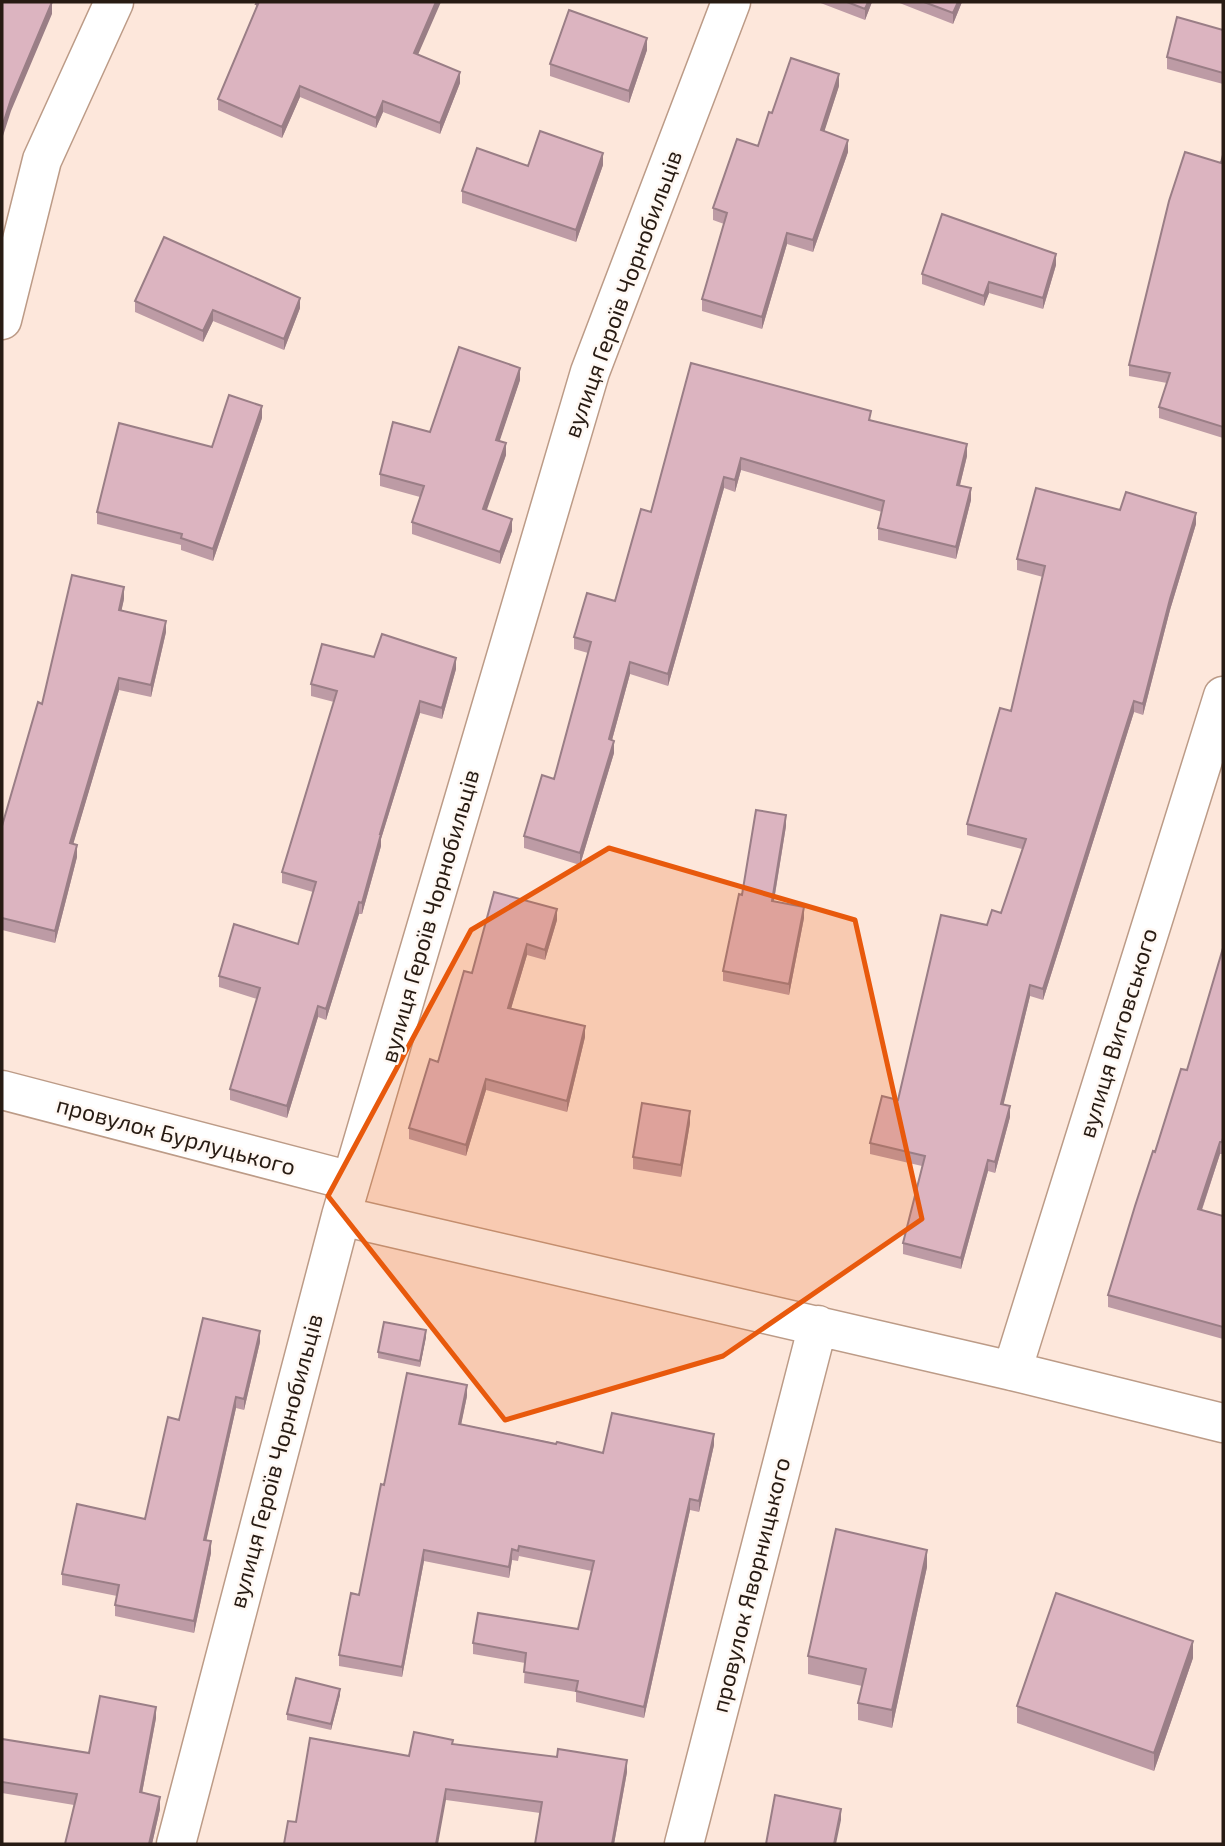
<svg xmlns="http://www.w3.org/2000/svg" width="1225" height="1846" font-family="'Exo 2',sans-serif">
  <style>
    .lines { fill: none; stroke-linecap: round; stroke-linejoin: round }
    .minor-casing { stroke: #bc9b87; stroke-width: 41 }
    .minor { stroke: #fff; stroke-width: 38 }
    .wall { fill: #bd9ba5 }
    .shaded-wall { fill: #9a7e86 }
    .building { fill: #dcb4c0; stroke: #9a7e86; stroke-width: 2 }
    .marked { fill: #e8590c; fill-opacity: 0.2; stroke: #e8590c; stroke-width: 5; stroke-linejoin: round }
    .labels { text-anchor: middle; stroke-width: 5; stroke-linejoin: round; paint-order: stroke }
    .street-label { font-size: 23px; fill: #271b13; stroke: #fff8f3 }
  </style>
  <rect width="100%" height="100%" fill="#fde7db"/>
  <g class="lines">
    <defs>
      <path id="minor" d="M 2,320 L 42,160 L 114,2
        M 2,1090 L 351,1181
        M 341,1216 L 1012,1371 L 1223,1423
        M 1012,1371 L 1223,696
        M 176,1844 L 341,1216 L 590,372 L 731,2
        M 684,1844 L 818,1325"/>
    </defs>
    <!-- minor casing -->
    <use href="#minor" class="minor-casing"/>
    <!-- minor -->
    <use href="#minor" class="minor"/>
  </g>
  <!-- wall -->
  <path class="wall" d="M 818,2 L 872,2 L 865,20 Z
    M 897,2 L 962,2 L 953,24 Z
    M 256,4 L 418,55 L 460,83 L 440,134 L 383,112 L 376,128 L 300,97 L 282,138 L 218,110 L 218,99 L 256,9 Z
    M 1223,30 L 1223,84 L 1167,69 L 1167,57 Z
    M 647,50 L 629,103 L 550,76 L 550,64 Z
    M 839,86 L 824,131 L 848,152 L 813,252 L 787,244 L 762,329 L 702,311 L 702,299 L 724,224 L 713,220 L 713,208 L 758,146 L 772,113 Z
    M 1223,155 L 1223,438 L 1159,418 L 1159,407 L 1167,383 L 1129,376 L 1129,365 L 1221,163 Z
    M 603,165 L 576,242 L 462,203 L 462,191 L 528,166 Z
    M 1056,265 L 1043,309 L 989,293 L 984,306 L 922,284 L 922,274 Z
    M 135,301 L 300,308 L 284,350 L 213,321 L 203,342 L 135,312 Z
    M 691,363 L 871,420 L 967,456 L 960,485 L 971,500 L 956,559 L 878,540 L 878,528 L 882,512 L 741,470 L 735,492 L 724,488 L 668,686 L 630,674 L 612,740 L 614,753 L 580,865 L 524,848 L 524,836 L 554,779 L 588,653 L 574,649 L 574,637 L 615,601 L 651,512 Z
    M 520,380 L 499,441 L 506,455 L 486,510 L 512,531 L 500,564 L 412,534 L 412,522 L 420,497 L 380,486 L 380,474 L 430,432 Z
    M 262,418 L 213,561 L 181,550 L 181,545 L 97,524 L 97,512 Z
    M 1120,510 L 1196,524 L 1170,610 L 1143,715 L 1134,712 L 1043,1000 L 1030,996 L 1003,1105 L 1010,1117 L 995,1173 L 988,1171 L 961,1269 L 903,1254 L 903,1243 L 922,1166 L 870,1154 L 870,1143 L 898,1100 L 987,925 L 1001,913 L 1022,849 L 967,835 L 967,824 L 1011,711 L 1043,577 L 1017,570 L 1017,559 Z
    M 124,599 L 121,611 L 166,632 L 151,697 L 119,690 L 73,844 L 77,857 L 55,943 L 2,930 L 2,826 L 42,704 Z
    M 374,657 L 456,669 L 442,719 L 420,713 L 381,839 L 381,846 L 362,914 L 359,914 L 326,1020 L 318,1017 L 287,1118 L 230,1100 L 230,1089 L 257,999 L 219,987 L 219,976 L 298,944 L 313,892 L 282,883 L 282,872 L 334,702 L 311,696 L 311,684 Z
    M 786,826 L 774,901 L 804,918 L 789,995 L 723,981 L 723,971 L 742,895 Z
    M 557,920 L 545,960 L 527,955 L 511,1008 L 585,1037 L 567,1112 L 486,1090 L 466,1156 L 409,1139 L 409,1128 L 438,1062 L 472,973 Z
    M 1223,948 L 1222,1154 L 1220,1154 L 1202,1210 L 1223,1216 L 1223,1339 L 1108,1307 L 1108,1295 L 1155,1152 L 1187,1070 Z
    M 690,1123 L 681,1177 L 633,1169 L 633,1157 Z
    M 426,1337 L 420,1367 L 378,1358 L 378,1352 Z
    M 260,1342 L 244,1410 L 236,1408 L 206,1540 L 211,1553 L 194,1633 L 115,1616 L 115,1605 L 117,1596 L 62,1585 L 62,1574 L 145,1519 L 179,1420 Z
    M 467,1396 L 461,1424 L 603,1453 L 714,1445 L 699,1512 L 690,1510 L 644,1718 L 576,1702 L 576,1692 L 524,1683 L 525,1663 L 473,1654 L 473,1643 L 578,1629 L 592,1571 L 519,1556 L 518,1561 L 512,1560 L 509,1578 L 424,1561 L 402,1677 L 339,1666 L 339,1655 L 359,1595 L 384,1485 Z
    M 927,1567 L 892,1728 L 858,1720 L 858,1703 L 862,1686 L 808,1674 L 808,1656 Z
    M 1193,1658 L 1154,1771 L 1017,1723 L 1017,1706 Z
    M 340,1695 L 331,1730 L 287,1720 L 287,1714 Z
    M 156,1718 L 142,1793 L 160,1809 L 152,1844 L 65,1844 L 74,1805 L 2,1793 L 2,1739 L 89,1753 Z
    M 453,1744 L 627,1772 L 614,1844 L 535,1844 L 540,1813 L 446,1800 L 296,1822 L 409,1756 Z"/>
  <!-- shaded-wall -->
  <path class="shaded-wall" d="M 52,2 L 52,14 L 11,111 L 2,139 L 2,127 L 11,99 Z
    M 436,2 L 441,2 L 414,64 L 414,53 Z
    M 868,2 L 872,2 L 865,20 L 865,9 Z
    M 958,2 L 962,2 L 953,24 L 953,13 Z
    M 647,38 L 647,50 L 629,103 L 629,91 Z
    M 460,72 L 460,83 L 440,134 L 440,123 Z
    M 839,74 L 839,86 L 821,142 L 821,130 Z
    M 300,86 L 300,97 L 282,138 L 282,127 Z
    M 383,101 L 383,112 L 376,128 L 376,118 Z
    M 848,140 L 848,152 L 813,252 L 813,240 Z
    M 603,153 L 603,165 L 576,242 L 576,230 Z
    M 787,233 L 787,244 L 762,329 L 762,317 Z
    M 1056,254 L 1056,265 L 1043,309 L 1043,298 Z
    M 989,282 L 989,293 L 984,306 L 984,296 Z
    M 300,298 L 300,308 L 284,350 L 284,339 Z
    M 213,310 L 213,321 L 203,342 L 203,331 Z
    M 520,368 L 520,380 L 496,452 L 496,440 Z
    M 262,406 L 262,418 L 213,561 L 213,549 Z
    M 506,443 L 506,455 L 483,521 L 483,509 Z
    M 967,444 L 967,456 L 957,497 L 957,485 Z
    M 741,458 L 741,470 L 735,492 L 735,480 Z
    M 724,477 L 724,488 L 668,686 L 668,674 Z
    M 971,488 L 971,500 L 956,559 L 956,547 Z
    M 1196,513 L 1196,524 L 1170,610 L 1143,715 L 1143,704 L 1170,599 Z
    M 512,519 L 512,531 L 500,564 L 500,552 Z
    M 124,587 L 124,599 L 119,622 L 119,610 Z
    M 166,621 L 166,632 L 151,697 L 151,685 Z
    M 456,658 L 456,669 L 442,719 L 442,708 Z
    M 630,662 L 630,674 L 609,751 L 609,739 Z
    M 119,678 L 119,690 L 70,855 L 70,843 Z
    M 420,701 L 420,713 L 381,839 L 381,846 L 362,914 L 362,903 L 380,834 Z
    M 1134,701 L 1134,712 L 1043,1000 L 1043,989 Z
    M 614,741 L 614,753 L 580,865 L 580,853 Z
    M 786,815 L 786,826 L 772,912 L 772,901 Z
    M 77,845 L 77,857 L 55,943 L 55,931 Z
    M 359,902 L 359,914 L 326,1020 L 326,1009 Z
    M 804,907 L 804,918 L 789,995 L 789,984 Z
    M 557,909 L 557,920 L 545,960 L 545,950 Z
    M 527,944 L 527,955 L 508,1019 L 508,1008 Z
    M 1030,985 L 1030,996 L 1001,1115 L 1001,1104 Z
    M 318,1006 L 318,1017 L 287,1118 L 287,1106 Z
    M 585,1026 L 585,1037 L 567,1112 L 567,1101 Z
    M 486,1079 L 486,1090 L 466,1156 L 466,1145 Z
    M 1010,1106 L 1010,1117 L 995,1173 L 995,1162 Z
    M 690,1111 L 690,1123 L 681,1177 L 681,1165 Z
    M 1223,1138 L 1223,1149 L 1222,1154 L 1222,1142 Z
    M 1220,1142 L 1220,1154 L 1198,1221 L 1198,1209 Z
    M 988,1160 L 988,1171 L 961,1269 L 961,1258 Z
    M 426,1330 L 426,1337 L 420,1367 L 420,1361 Z
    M 260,1331 L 260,1342 L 244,1410 L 244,1399 Z
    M 467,1385 L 467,1396 L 459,1435 L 459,1424 Z
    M 236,1397 L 236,1408 L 204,1551 L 204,1540 Z
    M 714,1434 L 714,1445 L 699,1512 L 699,1501 Z
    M 690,1499 L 690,1510 L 644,1718 L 644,1707 Z
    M 211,1541 L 211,1553 L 194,1633 L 194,1621 Z
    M 512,1549 L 512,1560 L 509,1578 L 509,1567 Z
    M 424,1550 L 424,1561 L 402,1677 L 402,1667 Z
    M 927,1550 L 927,1567 L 892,1728 L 892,1710 Z
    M 1193,1641 L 1193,1658 L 1154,1771 L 1154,1753 Z
    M 340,1689 L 340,1695 L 331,1730 L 331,1724 Z
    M 156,1707 L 156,1718 L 140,1804 L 140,1792 Z
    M 627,1760 L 627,1772 L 614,1844 L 612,1844 Z
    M 446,1789 L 446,1800 L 438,1844 L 436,1844 Z
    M 160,1797 L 160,1809 L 152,1844 L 149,1844 Z
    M 841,1809 L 841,1820 L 836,1844 L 834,1844 Z"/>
  <!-- building -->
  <path class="building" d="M 2,2 L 52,2 L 11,99 L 2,127 Z
    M 257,2 L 436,2 L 414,53 L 460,72 L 440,123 L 383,101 L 376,118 L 300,86 L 282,127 L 218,99 L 258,4 L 256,4 Z
    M 847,2 L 868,2 L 865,9 Z
    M 924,2 L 958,2 L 953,13 Z
    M 569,10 L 647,38 L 629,91 L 550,64 Z
    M 1177,17 L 1223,30 L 1223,73 L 1167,57 Z
    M 791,58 L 839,74 L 821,130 L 848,140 L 813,240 L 787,233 L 762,317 L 702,299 L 727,213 L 713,208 L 737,139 L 758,146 L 769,112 L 772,113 Z
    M 540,131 L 603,153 L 576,230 L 462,191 L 477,148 L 528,166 Z
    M 1185,152 L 1221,163 L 1223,155 L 1223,427 L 1159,407 L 1170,373 L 1129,365 L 1169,201 Z
    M 942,214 L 1056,254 L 1043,298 L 989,282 L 984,296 L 922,274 Z
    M 164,237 L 300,298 L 284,339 L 213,310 L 203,331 L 135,301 Z
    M 459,347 L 520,368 L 496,440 L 506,443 L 483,509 L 512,519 L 500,552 L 412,522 L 424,486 L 380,474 L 393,422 L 430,432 Z
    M 691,363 L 871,411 L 869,420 L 967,444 L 957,485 L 971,488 L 956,547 L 878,528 L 884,501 L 741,458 L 735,480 L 724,477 L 668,674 L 630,662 L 609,739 L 614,741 L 580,853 L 524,836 L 542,775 L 554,779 L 591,642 L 574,637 L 587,593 L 615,601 L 641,509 L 651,512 Z
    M 229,395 L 262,406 L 213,549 L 181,538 L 182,534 L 97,512 L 119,423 L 212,447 Z
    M 1036,488 L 1120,510 L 1126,492 L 1196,513 L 1170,599 L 1143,704 L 1134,701 L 1043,989 L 1030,985 L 1001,1104 L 1010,1106 L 995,1162 L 988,1160 L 961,1258 L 903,1243 L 925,1156 L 870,1143 L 882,1096 L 898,1100 L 941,915 L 987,925 L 992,910 L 1001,913 L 1026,839 L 967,824 L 1000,708 L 1011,711 L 1045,566 L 1017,559 Z
    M 72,575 L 124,587 L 119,610 L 166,621 L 151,685 L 119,678 L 70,843 L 77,845 L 55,931 L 2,918 L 2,826 L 38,702 L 42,704 Z
    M 382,634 L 456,658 L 442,708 L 420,701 L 380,834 L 381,834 L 362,903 L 359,902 L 326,1009 L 318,1006 L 287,1106 L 230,1089 L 260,988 L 219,976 L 234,924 L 298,944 L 316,882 L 282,872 L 337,691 L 311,684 L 322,644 L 374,657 Z
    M 756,810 L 786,815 L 772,901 L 804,907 L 789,984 L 723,971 L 739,894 L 742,895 Z
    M 494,892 L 557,909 L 545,950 L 527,944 L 508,1008 L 585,1026 L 567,1101 L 486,1079 L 466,1145 L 409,1128 L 430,1059 L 438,1062 L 464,971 L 472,973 Z
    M 1223,948 L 1223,1138 L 1222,1142 L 1220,1142 L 1198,1209 L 1223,1216 L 1223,1327 L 1108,1295 L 1135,1206 L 1153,1151 L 1155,1152 L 1181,1069 L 1187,1070 Z
    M 642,1103 L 690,1111 L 681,1165 L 633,1157 Z
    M 203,1318 L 260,1331 L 244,1399 L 236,1397 L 204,1540 L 211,1541 L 194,1621 L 115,1605 L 119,1585 L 62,1574 L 77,1504 L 145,1519 L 168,1417 L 179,1420 Z
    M 384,1322 L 426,1330 L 420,1361 L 378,1352 Z
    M 407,1373 L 467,1385 L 459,1424 L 556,1444 L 557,1442 L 603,1453 L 612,1413 L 714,1434 L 699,1501 L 690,1499 L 644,1707 L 576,1691 L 578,1681 L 524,1672 L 526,1653 L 473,1643 L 478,1613 L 578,1629 L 594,1561 L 519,1546 L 518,1551 L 512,1549 L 509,1567 L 424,1550 L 402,1667 L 339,1655 L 351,1593 L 359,1595 L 381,1484 L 384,1485 Z
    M 836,1529 L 927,1550 L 892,1710 L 858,1703 L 866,1669 L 808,1656 Z
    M 1056,1593 L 1193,1641 L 1154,1753 L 1017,1706 Z
    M 296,1678 L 340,1689 L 331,1724 L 287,1714 Z
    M 100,1696 L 156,1707 L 140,1792 L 160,1797 L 149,1844 L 65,1844 L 77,1794 L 2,1782 L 2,1739 L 89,1753 Z
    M 414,1732 L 453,1740 L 452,1744 L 557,1757 L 558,1749 L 627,1760 L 612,1844 L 535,1844 L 542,1802 L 446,1789 L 436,1844 L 284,1844 L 288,1821 L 296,1822 L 310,1738 L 409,1756 Z
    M 775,1795 L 841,1809 L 834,1844 L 766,1844 Z"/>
  <!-- marked area -->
  <path class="marked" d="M 609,848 L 855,920 L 922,1219 L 723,1356 L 505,1420 L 328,1196 L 471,930 Z"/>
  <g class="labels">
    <!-- street labels -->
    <g class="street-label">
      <text transform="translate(623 294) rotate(-70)" y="8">вулиця Героїв Чорнобильців</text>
      <text transform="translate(430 916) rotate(-74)" y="8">вулиця Героїв Чорнобильців</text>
      <text transform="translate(1118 1033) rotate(-73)" y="8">вулиця Виговського</text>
      <text transform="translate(176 1136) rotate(15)" y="8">провулок Бурлуцького</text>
      <text transform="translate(276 1461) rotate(-75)" y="8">вулиця Героїв Чорнобильців</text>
      <text transform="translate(751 1585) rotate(-76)" y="8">провулок Яворницького</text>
    </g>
  </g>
  <!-- border -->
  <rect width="1225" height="1846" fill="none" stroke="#271b13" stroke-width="7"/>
</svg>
